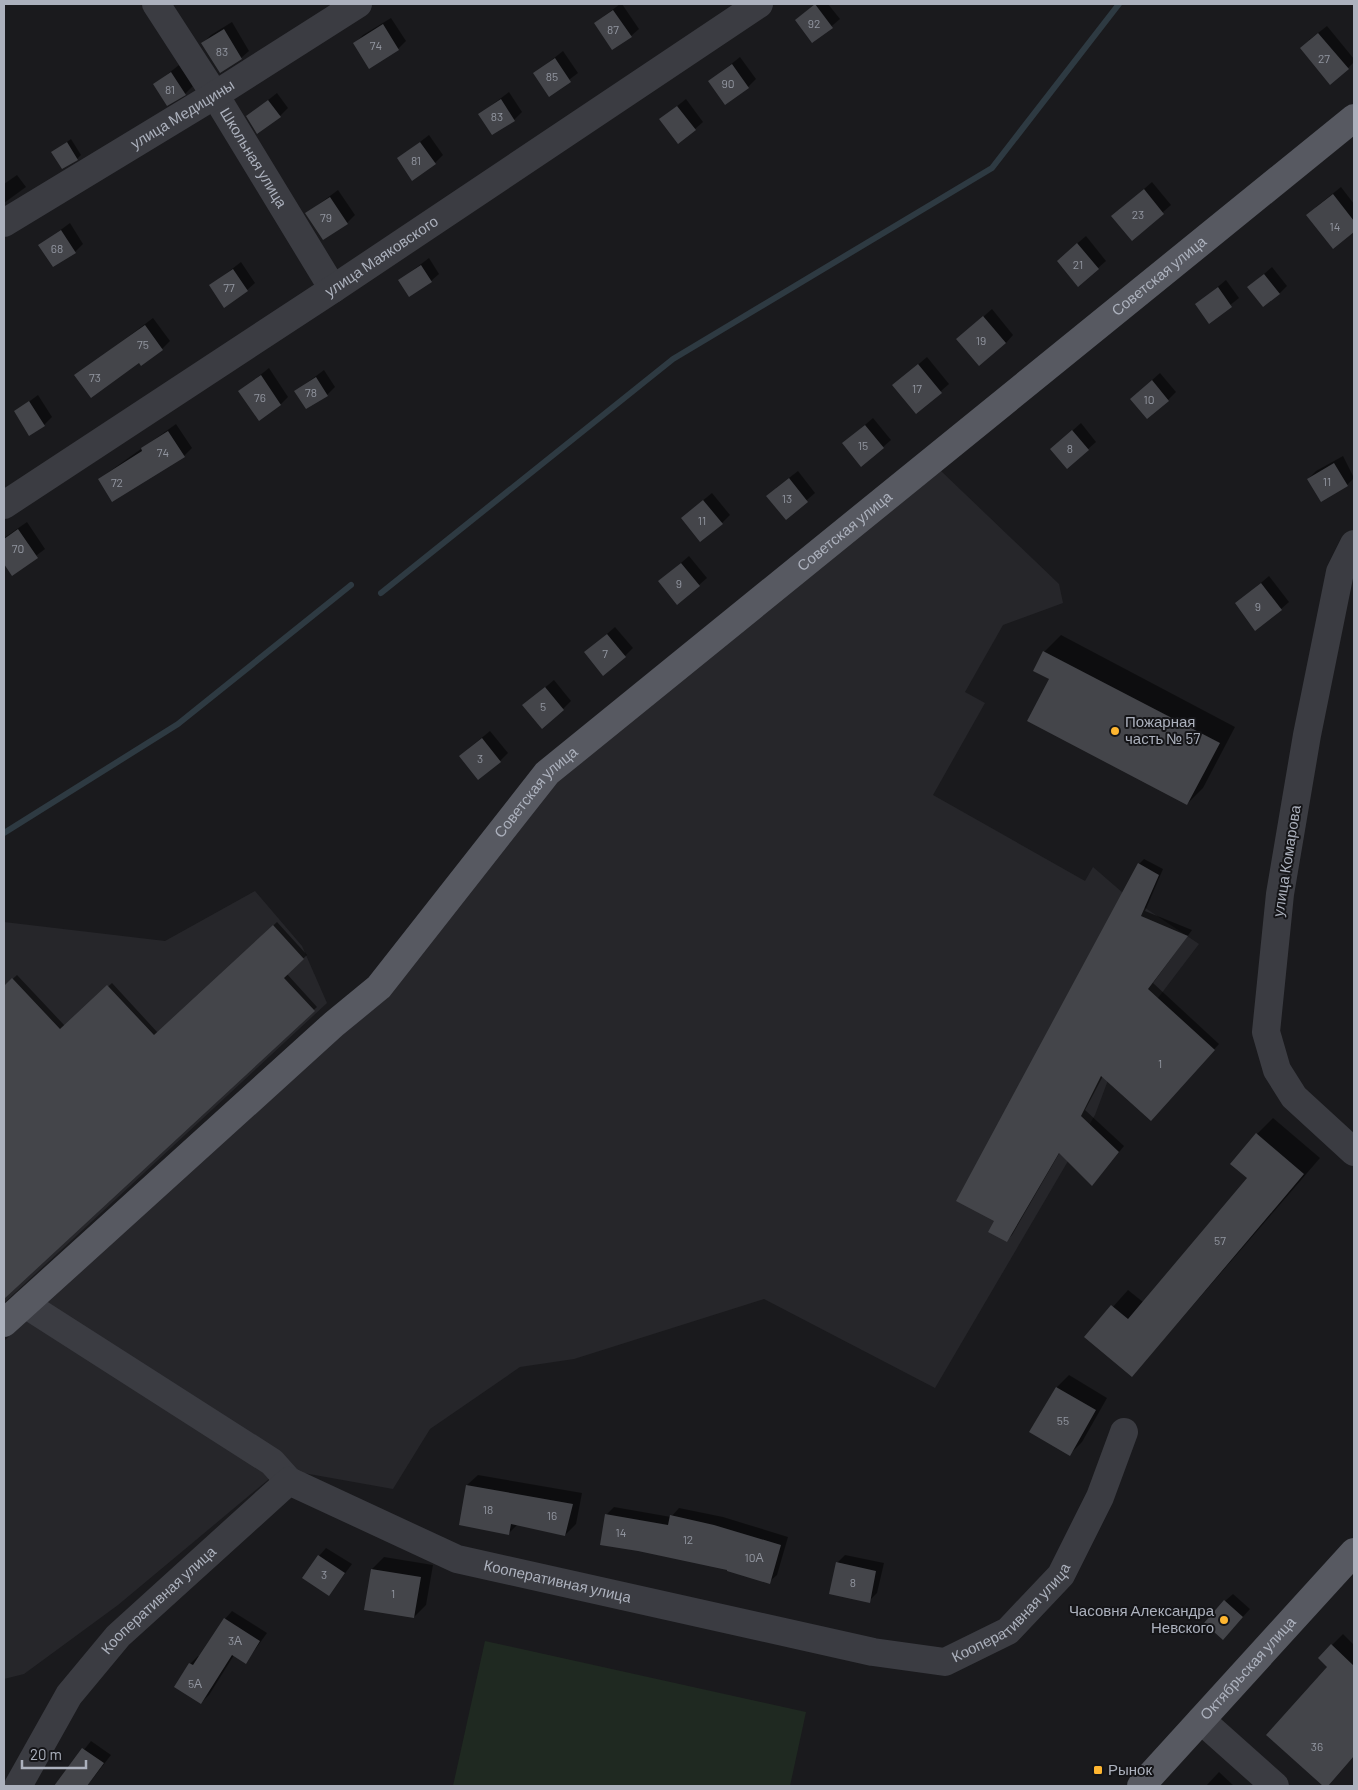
<svg xmlns="http://www.w3.org/2000/svg" width="1358" height="1790" font-family="Barlow,sans-serif">
  <style>
    .built { fill: #26262a }
    .green { fill: #1f2921 }
    .shadow { fill: #0007 }
    .lines { fill: none; stroke-linecap: round; stroke-linejoin: round }
    .stream { stroke: #2e3a42; stroke-width: 6 }
    .building { fill: #44454a }
    .minor { stroke: #3b3c42; stroke-width: 28 }
    .major { stroke: #575961; stroke-width: 28 }
    .poi-dot { fill: #ffb630; stroke: #151518; stroke-width: 2 }
    .labels { text-anchor: middle; stroke-width: 4; stroke-linejoin: round; paint-order: stroke }
    .number-label { font-size: 12px; fill: #9296a0 }
    .street-label { font-size: 15px; fill: #acb1bd; stroke: #151518 }
    .poi-label { font-size: 15px; fill: #acb1bd; stroke: #151518; text-anchor: start }
  </style>
  <rect width="100%" height="100%" fill="#1a1a1d"/>
  <!-- built -->
  <path class="built" d="M 941,471 L 1059,584 L 1063,603 L 1003,625 L 965,692 L 985,703 L 933,795 L 1085,881 L 1093,867 L 1123,893 L 1199,944 L 1120,1048 L 1095,1115 L 935,1388 L 764,1299 L 574,1359 L 520,1367 L 430,1429 L 393,1489 L 281,1469 L 118,1605 L 24,1674 L 4,1679 L 4,1341 L 353,1014 L 557,778 Z
    M 255,891 L 302,946 L 327,1003 L 4,1303 L 4,922 L 165,941 Z"/>
  <!-- green -->
  <path class="green" d="M 485,1641 L 806,1712 L 790,1786 L 453,1786 Z"/>
  <!-- shadow -->
  <path class="shadow" d="M 620,4 L 622,4 L 639,29 L 631,36 L 595,23 Z
    M 815,4 L 828,4 L 840,19 L 813,42 L 796,20 Z
    M 391,18 L 406,41 L 398,49 L 355,43 L 363,35 Z
    M 232,22 L 249,51 L 241,58 L 203,43 L 211,35 Z
    M 1327,26 L 1354,59 L 1354,62 L 1348,68 L 1309,40 Z
    M 563,51 L 578,73 L 549,95 L 535,73 Z
    M 740,57 L 756,79 L 748,87 L 710,81 Z
    M 179,65 L 193,86 L 185,94 L 155,84 Z
    M 509,92 L 522,112 L 514,120 L 480,114 Z
    M 277,93 L 288,108 L 280,116 L 248,116 Z
    M 686,99 L 703,122 L 695,129 L 661,119 Z
    M 429,135 L 443,155 L 435,163 L 398,159 Z
    M 71,139 L 81,155 L 77,159 L 53,152 Z
    M 17,175 L 26,187 L 4,203 L 4,184 Z
    M 1152,182 L 1171,205 L 1132,239 L 1113,216 Z
    M 1341,187 L 1354,204 L 1354,231 L 1333,247 L 1316,207 Z
    M 338,190 L 355,215 L 347,223 L 307,213 Z
    M 70,223 L 83,244 L 75,252 L 40,245 Z
    M 1086,236 L 1106,261 L 1098,268 L 1066,253 Z
    M 429,258 L 439,274 L 431,281 L 400,280 Z
    M 241,262 L 255,283 L 247,290 L 210,286 Z
    M 1272,267 L 1287,286 L 1279,294 L 1249,287 Z
    M 1226,280 L 1239,298 L 1209,322 L 1196,305 Z
    M 992,309 L 1013,335 L 1006,343 L 966,332 Z
    M 153,318 L 170,341 L 162,349 L 139,362 L 76,376 Z
    M 927,357 L 949,384 L 917,412 L 894,385 Z
    M 269,368 L 288,397 L 281,404 L 240,391 Z
    M 324,370 L 335,387 L 327,395 L 296,391 Z
    M 1160,373 L 1176,392 L 1168,400 L 1131,399 Z
    M 38,395 L 52,417 L 44,425 L 15,412 Z
    M 873,418 L 891,440 L 883,447 L 844,443 Z
    M 1081,423 L 1096,442 L 1088,449 L 1052,449 Z
    M 176,424 L 192,448 L 184,456 L 99,479 Z
    M 1343,456 L 1354,478 L 1347,485 L 1321,500 L 1308,479 L 1316,471 Z
    M 798,471 L 815,493 L 786,518 L 776,488 Z
    M 712,493 L 730,515 L 722,523 L 690,511 Z
    M 27,522 L 45,549 L 12,574 L 4,562 L 4,538 Z
    M 689,556 L 707,578 L 699,585 L 660,581 Z
    M 1269,576 L 1289,602 L 1281,609 L 1236,604 Z
    M 615,627 L 633,648 L 625,656 L 586,652 Z
    M 1061,635 L 1235,727 L 1203,788 L 1187,804 L 1050,679 L 1035,671 L 1044,652 Z
    M 554,680 L 571,701 L 563,709 L 524,705 Z
    M 490,731 L 508,753 L 500,761 L 468,749 Z
    M 1144,859 L 1163,869 L 1145,911 L 1192,930 L 1153,983 L 1219,1044 L 1156,1114 L 1103,1076 L 1085,1110 L 1124,1146 L 1097,1179 L 1060,1152 L 1012,1235 L 1007,1240 L 1139,864 Z
    M 277,922 L 307,955 L 287,974 L 317,1007 L 4,1297 L 4,987 L 17,975 L 65,1026 L 112,983 L 158,1033 Z
    M 1273,1118 L 1320,1158 L 1132,1376 L 1086,1337 L 1128,1290 L 1143,1302 L 1248,1178 L 1257,1134 Z
    M 1069,1375 L 1107,1398 L 1082,1442 L 1070,1454 L 1057,1387 Z
    M 478,1475 L 582,1493 L 576,1524 L 565,1535 L 518,1524 L 509,1533 L 467,1485 Z
    M 614,1507 L 671,1517 L 679,1508 L 723,1517 L 788,1537 L 777,1575 L 769,1582 L 729,1569 L 638,1550 L 606,1515 Z
    M 326,1548 L 352,1564 L 329,1595 L 319,1556 Z
    M 845,1555 L 884,1563 L 877,1593 L 869,1601 L 837,1563 Z
    M 384,1557 L 433,1565 L 426,1605 L 414,1617 L 372,1569 Z
    M 1233,1594 L 1250,1609 L 1231,1630 L 1225,1601 Z
    M 232,1611 L 267,1633 L 246,1662 L 234,1655 L 209,1695 L 201,1703 L 190,1664 L 198,1656 L 200,1657 L 225,1619 Z
    M 1343,1634 L 1354,1645 L 1354,1759 L 1353,1757 L 1324,1786 L 1267,1735 L 1329,1667 L 1332,1645 Z
    M 91,1741 L 111,1755 L 87,1786 L 67,1786 L 59,1781 Z
    M 1219,1772 L 1234,1786 L 1206,1786 Z"/>
  <g class="lines">
    <!-- stream -->
    <path class="stream" d="M 381,593 L 673,359 L 992,168 L 1119,4
      M 4,833 L 178,724 L 351,585"/>
  </g>
  <!-- building -->
  <path class="building" d="M 815,4 L 833,28 L 812,43 L 795,20 Z
    M 613,10 L 632,37 L 612,50 L 594,23 Z
    M 383,24 L 399,50 L 369,69 L 353,43 Z
    M 224,29 L 242,59 L 220,73 L 201,43 Z
    M 1318,33 L 1349,69 L 1330,85 L 1300,48 Z
    M 555,58 L 571,82 L 549,97 L 533,73 Z
    M 732,64 L 749,88 L 725,105 L 708,81 Z
    M 171,72 L 186,95 L 167,106 L 153,84 Z
    M 501,99 L 515,121 L 492,135 L 478,114 Z
    M 268,100 L 281,117 L 257,134 L 246,116 Z
    M 677,106 L 696,130 L 678,144 L 659,119 Z
    M 67,142 L 78,160 L 62,169 L 51,152 Z
    M 420,142 L 436,164 L 412,181 L 397,158 Z
    M 1144,189 L 1164,214 L 1132,241 L 1111,216 Z
    M 1333,194 L 1354,221 L 1354,232 L 1333,249 L 1306,215 Z
    M 330,197 L 348,224 L 323,240 L 305,213 Z
    M 61,230 L 76,253 L 53,267 L 38,245 Z
    M 1077,243 L 1099,269 L 1078,287 L 1057,261 Z
    M 421,265 L 432,282 L 409,297 L 398,280 Z
    M 233,269 L 248,291 L 224,308 L 209,285 Z
    M 1264,274 L 1280,294 L 1263,307 L 1247,287 Z
    M 1218,287 L 1232,307 L 1209,324 L 1195,304 Z
    M 983,316 L 1006,343 L 979,366 L 956,339 Z
    M 145,325 L 163,350 L 141,366 L 139,363 L 91,398 L 74,375 Z
    M 918,364 L 942,393 L 916,414 L 892,385 Z
    M 261,375 L 281,405 L 259,421 L 238,391 Z
    M 316,377 L 328,396 L 306,409 L 294,391 Z
    M 1152,380 L 1169,401 L 1147,419 L 1130,399 Z
    M 29,401 L 45,426 L 29,436 L 14,411 Z
    M 865,425 L 884,448 L 861,467 L 842,443 Z
    M 1072,430 L 1089,450 L 1067,469 L 1050,449 Z
    M 168,431 L 185,457 L 112,502 L 98,479 L 142,451 L 141,448 Z
    M 1334,463 L 1348,486 L 1321,502 L 1307,479 Z
    M 789,478 L 808,502 L 786,520 L 766,496 Z
    M 703,500 L 723,524 L 700,542 L 681,518 Z
    M 18,529 L 38,558 L 12,576 L 4,564 L 4,539 Z
    M 681,563 L 700,586 L 677,605 L 658,581 Z
    M 1261,583 L 1282,610 L 1255,631 L 1235,603 Z
    M 607,634 L 626,657 L 603,676 L 584,652 Z
    M 1043,651 L 1220,743 L 1187,805 L 1027,721 L 1049,679 L 1033,671 Z
    M 545,687 L 564,710 L 542,729 L 522,705 Z
    M 482,738 L 501,762 L 478,780 L 459,756 Z
    M 1138,863 L 1159,875 L 1141,916 L 1188,936 L 1148,989 L 1215,1050 L 1151,1121 L 1101,1076 L 1081,1116 L 1119,1152 L 1092,1186 L 1059,1153 L 1007,1242 L 988,1232 L 994,1221 L 956,1201 Z
    M 273,925 L 304,959 L 284,978 L 315,1011 L 4,1299 L 4,986 L 12,978 L 60,1029 L 107,985 L 154,1035 Z
    M 1256,1133 L 1304,1174 L 1132,1377 L 1084,1337 L 1111,1305 L 1128,1319 L 1247,1178 L 1230,1164 Z
    M 1056,1387 L 1096,1410 L 1070,1456 L 1029,1432 Z
    M 466,1485 L 573,1504 L 565,1536 L 511,1524 L 509,1535 L 459,1525 Z
    M 605,1514 L 668,1525 L 670,1515 L 714,1525 L 781,1545 L 770,1584 L 727,1571 L 727,1570 L 638,1551 L 600,1545 Z
    M 318,1555 L 345,1573 L 329,1596 L 302,1578 Z
    M 836,1562 L 876,1571 L 870,1603 L 829,1594 Z
    M 371,1569 L 421,1577 L 414,1618 L 364,1610 Z
    M 1224,1600 L 1243,1617 L 1223,1640 L 1204,1623 Z
    M 224,1618 L 260,1641 L 246,1664 L 232,1655 L 201,1704 L 174,1687 L 189,1663 L 193,1665 Z
    M 1331,1644 L 1354,1666 L 1354,1756 L 1328,1786 L 1323,1786 L 1266,1735 L 1327,1667 L 1318,1658 Z
    M 82,1748 L 104,1763 L 87,1786 L 54,1786 Z"/>
  <g class="lines">
    <!-- minor -->
    <g class="minor">
      <path id="s1" d="M 156,4 L 215,95 L 333,289"/>
      <path id="s2" d="M 4,223 L 215,95 L 358,4"/>
      <path id="s3" d="M 4,505 L 333,289 L 759,4"/>
      <path d="M 1354,544 L 1340,572 L 1307,735 L 1280,894 L 1266,1032 L 1277,1070 L 1294,1097 L 1354,1152"/>
      <path d="M 25,1304 L 272,1462 L 289,1481"/>
      <path d="M 1201,1720 L 1275,1786"/>
      <path id="s4" d="M 18,1786 L 69,1695 L 118,1636 L 289,1481 L 457,1559 L 873,1652 L 945,1662 L 1008,1631 L 1061,1575 L 1100,1497 L 1124,1432"/>
    </g>
    <!-- major -->
    <g class="major">
      <path id="s5" d="M 4,1323 L 334,1024 L 379,987 L 547,773 L 1354,118"/>
      <path id="s6" d="M 1141,1786 L 1354,1552"/>
    </g>
  </g>
  <!-- markers -->
  <g class="poi-dot">
    <circle cx="1115" cy="731" r="5"/>
    <circle cx="1224" cy="1620" r="5"/>
    <rect x="1093" y="1765" width="10" height="10" rx="2.5"/>
  </g>
  <g class="labels">
    <!-- number labels -->
    <g class="number-label">
      <text x="814" y="28">92</text>
      <text x="613" y="34">87</text>
      <text x="376" y="50">74</text>
      <text x="222" y="56">83</text>
      <text x="1324" y="63">27</text>
      <text x="552" y="81">85</text>
      <text x="728" y="88">90</text>
      <text x="170" y="94">81</text>
      <text x="497" y="121">83</text>
      <text x="416" y="165">81</text>
      <text x="1138" y="219">23</text>
      <text x="326" y="222">79</text>
      <text x="1335" y="231">14</text>
      <text x="57" y="253">68</text>
      <text x="1078" y="269">21</text>
      <text x="229" y="292">77</text>
      <text x="981" y="345">19</text>
      <text x="143" y="349">75</text>
      <text x="95" y="382">73</text>
      <text x="917" y="393">17</text>
      <text x="311" y="397">78</text>
      <text x="260" y="402">76</text>
      <text x="1149" y="404">10</text>
      <text x="863" y="450">15</text>
      <text x="1070" y="453">8</text>
      <text x="163" y="457">74</text>
      <text x="1327" y="486">11</text>
      <text x="117" y="487">72</text>
      <text x="787" y="503">13</text>
      <text x="702" y="525">11</text>
      <text x="18" y="553">70</text>
      <text x="679" y="588">9</text>
      <text x="1258" y="611">9</text>
      <text x="605" y="658">7</text>
      <text x="543" y="711">5</text>
      <text x="480" y="763">3</text>
      <text x="1160" y="1068">1</text>
      <text x="1220" y="1245">57</text>
      <text x="1063" y="1425">55</text>
      <text x="488" y="1514">18</text>
      <text x="552" y="1520">16</text>
      <text x="621" y="1537">14</text>
      <text x="688" y="1544">12</text>
      <text x="754" y="1562">10А</text>
      <text x="324" y="1579">3</text>
      <text x="853" y="1587">8</text>
      <text x="393" y="1598">1</text>
      <text x="235" y="1645">3А</text>
      <text x="195" y="1688">5А</text>
      <text x="1317" y="1751">36</text>
    </g>
    <!-- street labels -->
    <g class="street-label">
      <text dy="5" stroke="none"><textPath href="#s2" startOffset="209">улица Медицины</textPath></text>
      <text dy="5" stroke="none"><textPath href="#s1" startOffset="182">Школьная улица</textPath></text>
      <text dy="5" stroke="none"><textPath href="#s3" startOffset="452">улица Маяковского</textPath></text>
      <text dy="5" stroke="none"><textPath href="#s5" startOffset="1564">Советская улица</textPath></text>
      <text dy="5" stroke="none"><textPath href="#s5" startOffset="1159">Советская улица</textPath></text>
      <text dy="5" stroke="none"><textPath href="#s5" startOffset="754">Советская улица</textPath></text>
      <text transform="translate(1287 861) rotate(-81)" y="5">улица Комарова</text>
      <text dy="5" stroke="none"><textPath href="#s4" startOffset="700">Кооперативная улица</textPath></text>
      <text dy="5" stroke="none"><textPath href="#s4" startOffset="235">Кооперативная улица</textPath></text>
      <text dy="5" stroke="none"><textPath href="#s4" startOffset="1180">Кооперативная улица</textPath></text>
      <text dy="5" stroke="none"><textPath href="#s6" startOffset="159">Октябрьская улица</textPath></text>
    </g>
    <!-- poi labels -->
    <g class="poi-label">
      <text x="1125" y="727">Пожарная<tspan x="1125" dy="17">часть № 57</tspan></text>
      <text x="1214" y="1616" text-anchor="end">Часовня Александра<tspan x="1214" dy="17">Невского</tspan></text>
      <text x="1108" y="1775">Рынок</text>
    </g>
  </g>
  <!-- border -->
  <rect width="1358" height="1790" fill="none" stroke="#acb1bd" stroke-width="10"/>
  <!-- scale -->
  <path d="M22 1760v8h64v-8" fill="none" stroke="#acb1bd" stroke-width="2.5"/>
  <text x="30" y="1760" font-size="15" fill="#acb1bd" stroke="#151518" stroke-width="4" paint-order="stroke">20 m</text>
</svg>
